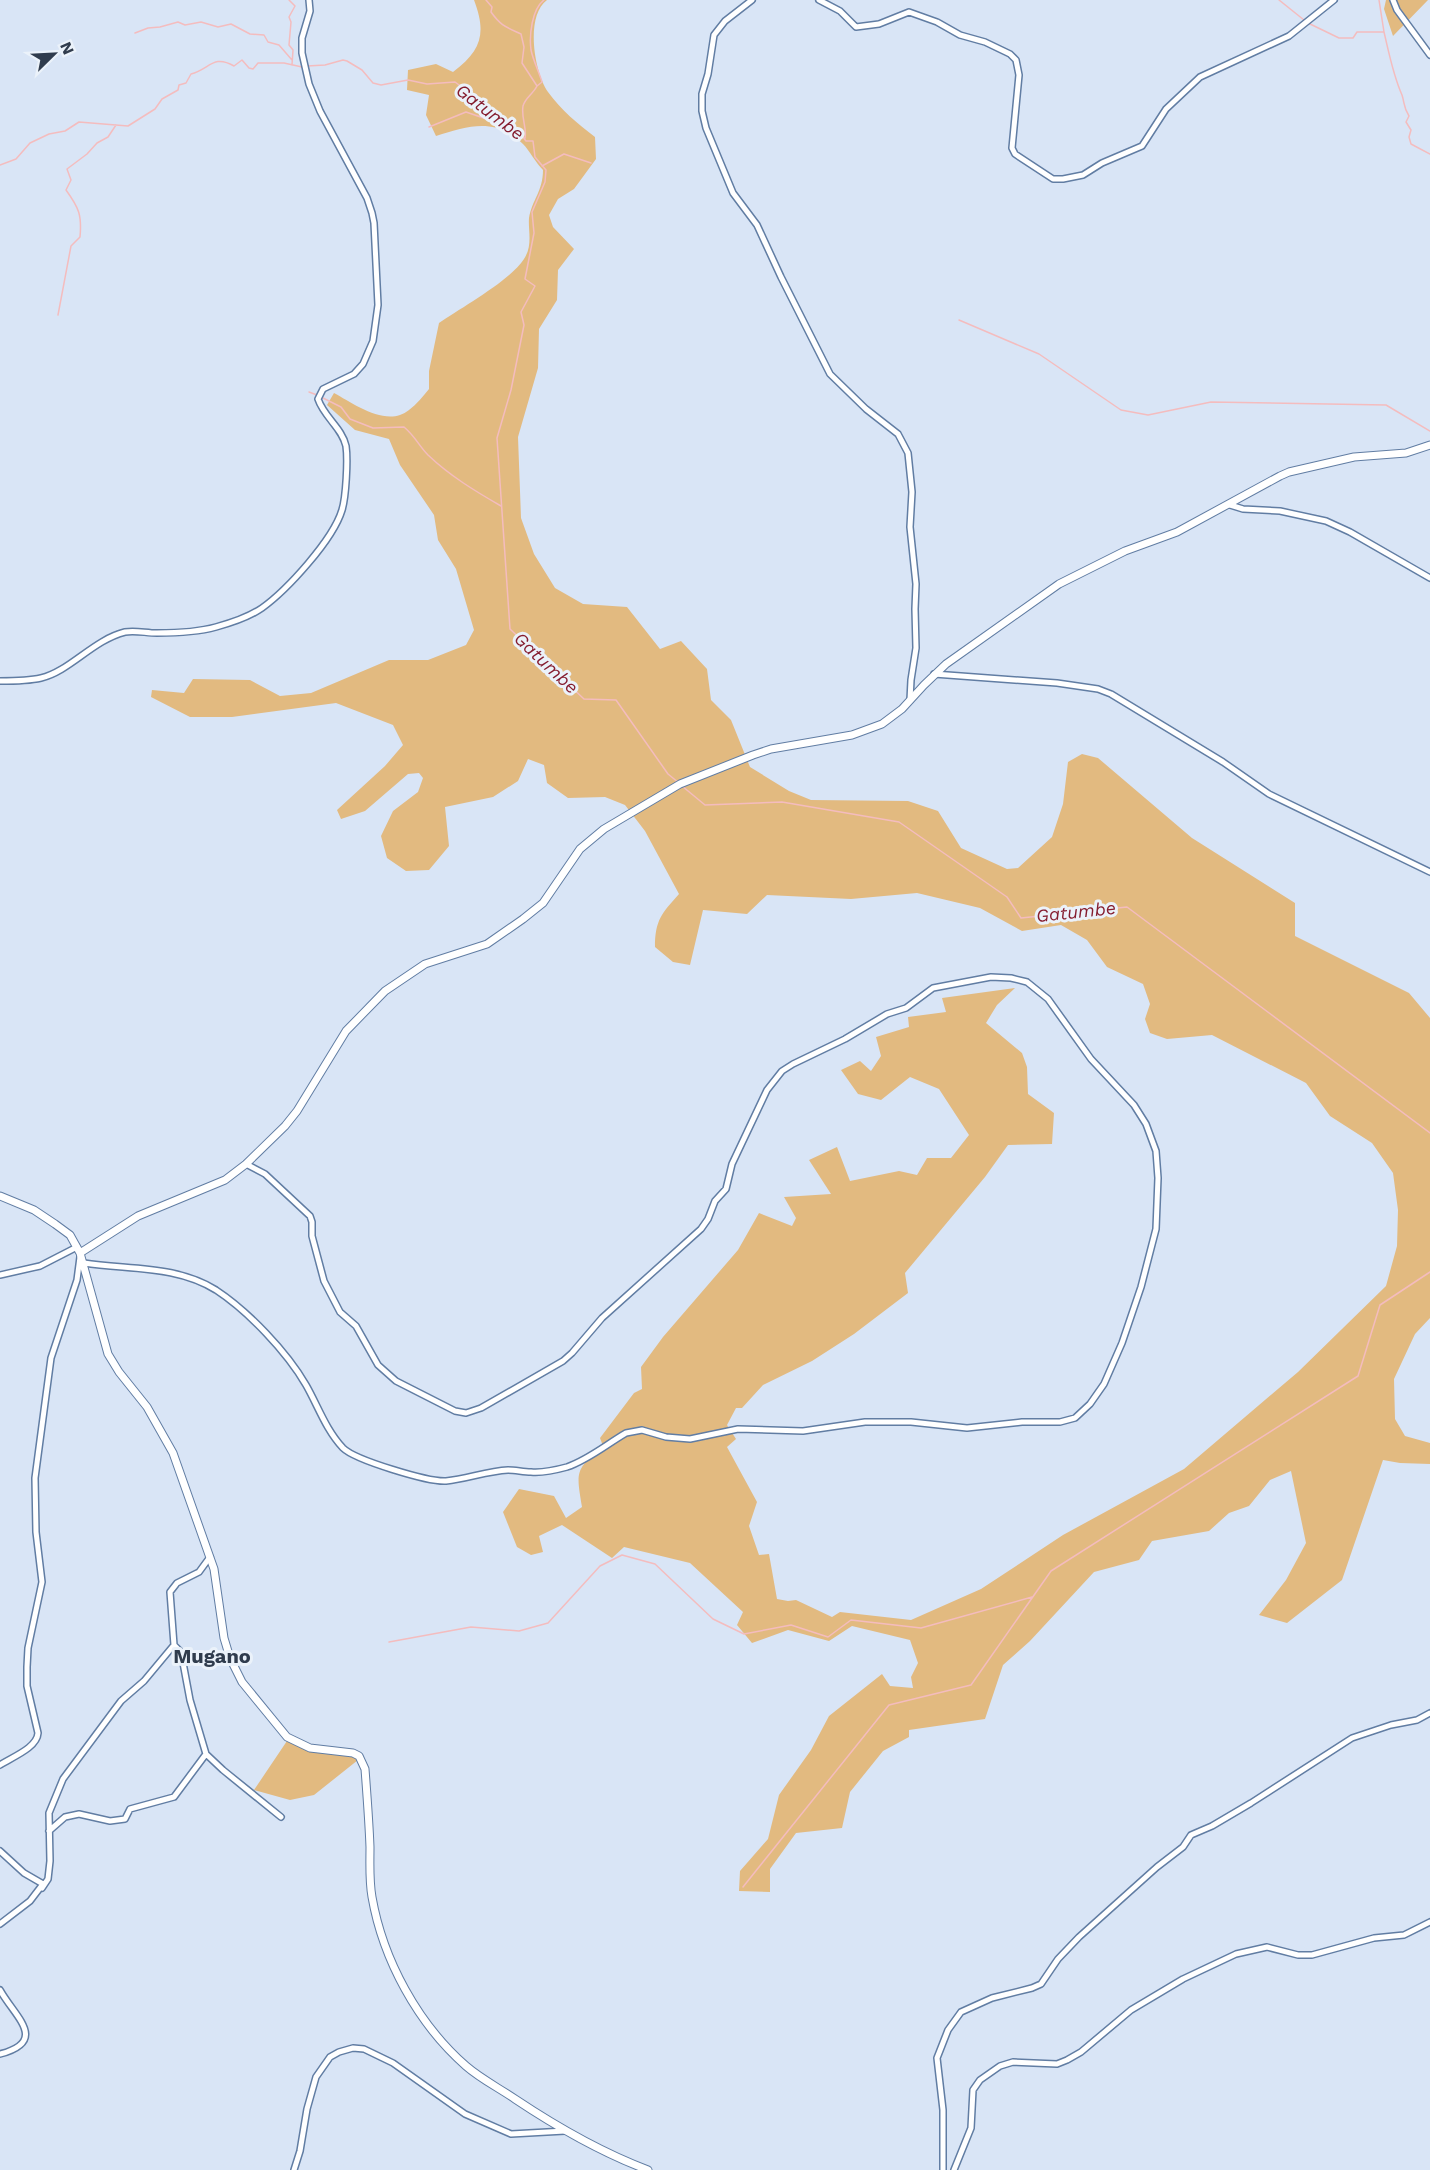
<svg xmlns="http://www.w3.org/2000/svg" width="1430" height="2170" font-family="'Work Sans',sans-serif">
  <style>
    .green { fill: #e2ba80 }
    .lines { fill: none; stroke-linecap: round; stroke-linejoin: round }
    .stream { stroke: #f4bcbe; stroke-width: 1.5 }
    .minor-casing { stroke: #617da3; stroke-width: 8 }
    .major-casing { stroke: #617da3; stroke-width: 9 }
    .minor { stroke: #fff; stroke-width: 5 }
    .major { stroke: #fff; stroke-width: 7 }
    .labels { text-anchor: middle; stroke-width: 6; stroke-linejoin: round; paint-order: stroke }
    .water-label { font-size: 18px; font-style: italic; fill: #851d2f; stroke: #ebf2fa }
    .quarter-label { font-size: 20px; font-weight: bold; fill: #303c4d; stroke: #ebf2fa }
  </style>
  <rect width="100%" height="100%" fill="#d9e5f6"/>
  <!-- green -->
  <path class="green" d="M 474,0 L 547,0 C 525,16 534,72 548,92 C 561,110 578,124 595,137 L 596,159 L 574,189 L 558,199 L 549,215 L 553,227 L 574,249 L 558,270 L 557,300 L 539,329 L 538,368 L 518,437 L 521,518 L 534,554 L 555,588 L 583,604 L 627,607 L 660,649 L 681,641 L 707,669 L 711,700 L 731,720 L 750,767 L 789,791 L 811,800 L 908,801 L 938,811 L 961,848 L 1007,869 L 1018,868 L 1052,837 L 1063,804 L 1068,762 L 1082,754 L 1098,758 L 1192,838 L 1295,903 L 1295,936 L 1409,993 L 1430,1018 L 1430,1318 L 1415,1334 L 1394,1379 L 1395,1419 L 1405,1436 L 1430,1443 L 1430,1464 L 1400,1463 L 1383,1460 L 1342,1580 L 1287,1623 L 1259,1615 L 1286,1580 L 1306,1543 L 1291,1471 L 1270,1480 L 1249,1506 L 1229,1513 L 1209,1531 L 1152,1541 L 1139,1560 L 1094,1572 L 1030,1641 L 1003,1665 L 985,1719 L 909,1730 L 909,1737 L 883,1751 L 850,1792 L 842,1828 L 796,1833 L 770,1869 L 770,1892 L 739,1891 L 740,1871 L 768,1839 L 779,1795 L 811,1750 L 829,1716 L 882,1674 L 890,1686 L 913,1688 L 911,1677 L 918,1663 L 910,1640 L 852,1626 L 829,1641 L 788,1630 L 752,1643 L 737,1625 L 743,1612 L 690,1563 L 624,1547 L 612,1558 L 562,1525 L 539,1536 L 543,1552 L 531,1555 L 517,1547 L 503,1512 L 519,1489 L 554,1496 L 566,1518 L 582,1507 C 576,1471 575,1470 603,1446 L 600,1438 L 634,1393 L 642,1389 L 641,1367 L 663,1337 L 738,1250 L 759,1213 L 792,1226 L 796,1218 L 784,1197 L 831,1194 L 809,1160 L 837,1147 L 850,1181 L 899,1171 L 917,1175 L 927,1158 L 951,1158 L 969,1135 L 939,1089 L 910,1077 L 881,1100 L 858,1094 L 841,1070 L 860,1061 L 871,1071 L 881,1056 L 876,1037 L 909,1027 L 908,1017 L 946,1012 L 942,998 L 1015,988 L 997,1005 L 986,1023 L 1022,1053 L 1027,1067 L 1028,1094 L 1054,1113 L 1052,1144 L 1008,1145 L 985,1177 L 905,1273 L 908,1293 L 854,1334 L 812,1361 L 763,1385 L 742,1408 L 736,1408 L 727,1425 L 736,1439 L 727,1447 L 757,1502 L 749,1526 L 759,1555 L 769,1554 L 777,1599 L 788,1601 L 796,1600 L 832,1617 L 840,1612 L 911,1620 L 981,1589 L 1063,1535 L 1184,1469 L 1298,1372 L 1386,1286 L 1397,1246 L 1398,1210 L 1393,1173 L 1372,1143 L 1330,1116 L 1306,1083 L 1212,1035 L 1167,1039 L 1150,1033 L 1145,1019 L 1150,1004 L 1143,984 L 1107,967 L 1087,940 L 1061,925 L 1022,931 L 980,908 L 917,893 L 851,899 L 767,895 L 747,914 L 703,910 L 690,965 L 673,962 L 655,947 C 655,920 662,913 679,894 L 645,831 L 625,805 L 605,797 L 568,798 L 547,783 L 544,765 L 528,759 L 518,781 L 493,797 L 445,807 L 449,846 L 429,870 L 406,871 L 387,858 L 381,836 L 393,811 L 418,792 L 423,778 L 419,773 L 408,774 L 365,811 L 341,819 L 337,810 L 385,766 L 403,745 L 393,725 L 336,703 L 232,717 L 190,717 L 151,697 L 152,690 L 184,693 L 193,679 L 250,680 L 280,696 L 311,693 L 389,660 L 428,660 L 466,645 L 474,630 L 456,569 L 438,540 L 434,515 L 400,465 L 389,439 L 355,430 L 327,405 L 334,393 C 354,404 387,428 409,410 C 417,404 423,396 429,389 L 429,371 L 439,323 C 461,308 511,280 524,259 C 533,245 528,231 529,218 C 532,200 543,191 543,170 C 535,162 530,151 523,144 C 495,117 469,126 436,136 L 426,115 L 429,95 L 407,90 L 408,70 L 436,64 L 453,72 C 481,51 487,34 474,0 Z
    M 1386,0 L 1428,0 L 1393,36 L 1384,9 Z
    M 289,1738 L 304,1749 L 352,1754 L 358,1760 L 314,1795 L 290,1800 L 254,1790 Z"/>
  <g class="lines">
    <!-- stream -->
    <path class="stream" d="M 289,0 L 295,6 L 289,17 L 291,22 L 289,45 L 293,50 L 292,65
      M 486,0 L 492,7 L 491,12 C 501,26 506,27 521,34 L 524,47 L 522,63 L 537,86 C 533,94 525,98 523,106 C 521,118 527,127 525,138
      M 1279,0 L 1304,20
      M 1379,0 L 1384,32
      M 1308,23 L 1339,38 L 1353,38 L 1357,32 L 1384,32 C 1389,53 1393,75 1402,95 C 1405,104 1403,107 1409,116 L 1406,122 L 1411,130 L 1409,137 L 1411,144 L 1430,154
      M 135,33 L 148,28 L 160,27 L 178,22 L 185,25 L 201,22 L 218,27 L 231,24 L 250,34 L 264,35 L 268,42 L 279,45 L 292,60
      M 307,66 L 325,65 L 343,60 L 347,61 L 362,70 L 373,83 L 381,85 L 408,80 L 427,84 L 455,82 L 494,111 L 500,117 L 515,127 L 526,141 L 533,141 L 535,157 L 546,170 L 545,182 L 532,212 L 534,233 L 525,279 L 535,286 L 521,312 L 524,325 L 511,390 L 497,438 L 510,629 L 584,699 L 616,700 L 668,774 L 679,783
      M 537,86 L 542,82 C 539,72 533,60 531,50 C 529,35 532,9 544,0
      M 429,127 L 466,112 L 498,123 L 507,122
      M 0,165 L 16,159 L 30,143 L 49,134 L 65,131 L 79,122 L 128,126 L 155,109 L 162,99 L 178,90 L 179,85 L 186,83 L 191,74 C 210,69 213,54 234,66 L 242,60 L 249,68 L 253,69 L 258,63 L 284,63 L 302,67
      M 542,166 L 564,154 L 591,163
      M 58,315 L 71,246 L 80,237 C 82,215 79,208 66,190 L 71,180 L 67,169 L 87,154 L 97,143 L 108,137 L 116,125
      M 959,320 L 1039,354 L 1121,410 L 1148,415 L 1211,402 L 1386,405 L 1430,431
      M 309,392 L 317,395
      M 321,397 L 341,407 L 350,419 L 373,428 L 404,427 C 415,436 419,446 428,455 C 450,476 475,491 501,506
      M 682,786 L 705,805 L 782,802 L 899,822 L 1007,897 L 1021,918 L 1127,907 L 1430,1133
      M 389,1642 L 471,1627 L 519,1631 L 548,1623 L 600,1566 L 622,1555 L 655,1564 L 713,1619 L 744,1634 L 791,1625 L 828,1637 L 851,1620 L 921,1628 L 1032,1597
      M 743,1887 L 889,1705 L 971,1685 L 1051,1571 L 1358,1376 L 1380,1305 L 1430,1272"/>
    <defs>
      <path id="minor" d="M 752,0 L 725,21 L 714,35 L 708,74 L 702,94 L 702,111 L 706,128 L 733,193 L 757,225 L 781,277 L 830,374 L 866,409 L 898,434 L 908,453 L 912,492 L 910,527 L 916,584 L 915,609 L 916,648 L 911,680 L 910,700
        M 819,0 L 840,11 L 856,27 L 879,24 L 909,12 L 937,22 L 960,35 L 985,42 L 1010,54 L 1016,60 L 1019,75 L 1012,148 L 1015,154 L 1053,179 L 1063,179 L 1083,175 L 1102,163 L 1142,146 L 1166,109 L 1200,77 L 1289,36 L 1334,0
        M 1393,0 L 1397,10 L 1430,55
        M 1230,505 L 1243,509 L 1280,511 L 1326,521 L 1350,532 L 1430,578
        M 934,674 L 1057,683 L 1098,689 L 1111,694 L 1223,762 L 1269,794 L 1430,872
        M 0,681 C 13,681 28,681 41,678 C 70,671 93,640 125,632 C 135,630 146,633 157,633 C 175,633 198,632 216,627 C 231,623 249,617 262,608 C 287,590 333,540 342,510 C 346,497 348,460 346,446 C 342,428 324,417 318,399 L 323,389 L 354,374 L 363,364 L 373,341 L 378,305 L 374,223 L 372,213 L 367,198 L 320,111 L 309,84 L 302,53 L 302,38 L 310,11 L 309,0
        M 84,1263 C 128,1270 176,1265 216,1290 C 248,1311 287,1352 306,1385 C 318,1406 326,1430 343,1448 C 355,1460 428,1482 446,1481 C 467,1479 487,1471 508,1470 C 516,1470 523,1472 531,1472 C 542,1473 556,1470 567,1467 C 588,1460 607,1444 626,1433 L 642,1430 L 666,1437 L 690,1439 L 738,1429 L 803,1431 L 865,1422 L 911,1422 L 967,1428 L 1022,1422 L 1060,1422 L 1075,1418 L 1090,1404 L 1104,1384 L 1122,1343 L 1141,1287 L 1156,1229 L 1158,1178 L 1156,1151 L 1146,1124 L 1134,1105 L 1091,1059 L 1048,999 L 1027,982 L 1011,978 L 991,977 L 933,988 L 906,1008 L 887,1014 L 845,1039 L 793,1064 L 782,1071 L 767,1090 L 732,1164 L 726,1189 L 715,1201 L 708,1219 L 701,1229 L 602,1318 L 572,1353 L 563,1361 L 481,1408 L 466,1413 L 455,1411 L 396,1381 L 378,1365 L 356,1326 L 340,1312 L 324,1281 L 312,1236 L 312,1222 L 310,1216 L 265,1174 L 246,1164
        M 0,1275 L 40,1266 L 77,1247
        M 174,1645 L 181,1652 L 190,1700 L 206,1754 L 223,1770 L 281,1817
        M 0,1765 C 12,1757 37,1748 38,1733 L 27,1686 L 27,1667 L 28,1648 L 42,1582 L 36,1532 L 35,1478 L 51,1358 L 77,1280 L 80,1257
        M 49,1831 L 65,1817 L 79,1814 L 110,1821 L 125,1819 L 130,1809 L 174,1797 L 206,1754
        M 0,1851 L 24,1873 L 43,1884 L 30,1901 L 0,1924
        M 42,1888 L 48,1879 L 50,1861 L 49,1813 L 63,1779 L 121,1701 L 144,1681 L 174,1645 L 170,1592 L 177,1583 L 199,1572 L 210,1557
        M 0,1990 C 15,2017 49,2041 0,2054
        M 294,2170 L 300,2151 L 307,2109 L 316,2077 L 330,2057 L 339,2052 L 353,2048 L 364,2049 L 393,2063 L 465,2114 L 511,2134 L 565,2131
        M 943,2170 L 943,2110 L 937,2058 L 948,2030 L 961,2012 L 992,1998 L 1032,1988 L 1041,1984 L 1058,1959 L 1079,1937 L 1157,1867 L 1183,1847 L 1191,1835 L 1212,1826 L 1251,1803 L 1352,1738 L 1391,1725 L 1417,1720 L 1430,1713
        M 954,2170 L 971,2128 L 973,2090 L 980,2080 L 1000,2066 L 1013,2062 L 1057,2064 L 1067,2060 L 1081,2052 L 1131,2010 L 1183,1979 L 1236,1954 L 1267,1947 L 1298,1955 L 1312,1955 L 1374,1938 L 1404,1935 L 1430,1922"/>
      <path id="major" d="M 0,1196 L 34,1210 L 55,1224 L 70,1235 L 80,1253 L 108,1354 L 119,1372 L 147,1407 L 173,1453 L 214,1569 L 224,1638 L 230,1658 L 242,1682 L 287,1737 L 310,1748 L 353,1753 L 359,1756 L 365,1769 C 367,1795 369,1821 370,1847 C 370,1864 369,1880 372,1897 C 383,1960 418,2024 466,2066 C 481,2079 499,2088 515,2099 C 557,2127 600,2152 648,2170
        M 80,1253 L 138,1216 L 225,1180 L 246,1164 L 285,1126 L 297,1111 L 346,1031 L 385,991 L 425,964 L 487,944 L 523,919 L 543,903 L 580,849 L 604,829 L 680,784 L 753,755 L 771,749 L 852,735 L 882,724 L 902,709 L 924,685 L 946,664 L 1059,584 L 1125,551 L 1177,532 L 1280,476 L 1289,472 L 1354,457 L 1406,453 L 1430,445"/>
    </defs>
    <!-- minor casing -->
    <use href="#minor" class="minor-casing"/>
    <!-- major casing -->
    <use href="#major" class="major-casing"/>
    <!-- minor -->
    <use href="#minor" class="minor"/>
    <!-- major -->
    <use href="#major" class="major"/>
  </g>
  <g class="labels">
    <!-- water labels -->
    <g class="water-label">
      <text transform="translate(490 112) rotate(37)" y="6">Gatumbe</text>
      <text transform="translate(546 663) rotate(43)" y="6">Gatumbe</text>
      <text transform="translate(1076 912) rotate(-6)" y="6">Gatumbe</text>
    </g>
    <!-- quarter labels -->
    <g class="quarter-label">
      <text x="212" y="1663">Mugano</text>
    </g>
  </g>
  <!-- north arrow -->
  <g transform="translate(54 54) rotate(66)" stroke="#ebf2fa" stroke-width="4.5" paint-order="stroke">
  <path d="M0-4.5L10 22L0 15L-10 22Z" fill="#303c4d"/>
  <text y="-9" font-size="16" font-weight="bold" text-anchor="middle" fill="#303c4d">N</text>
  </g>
</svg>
